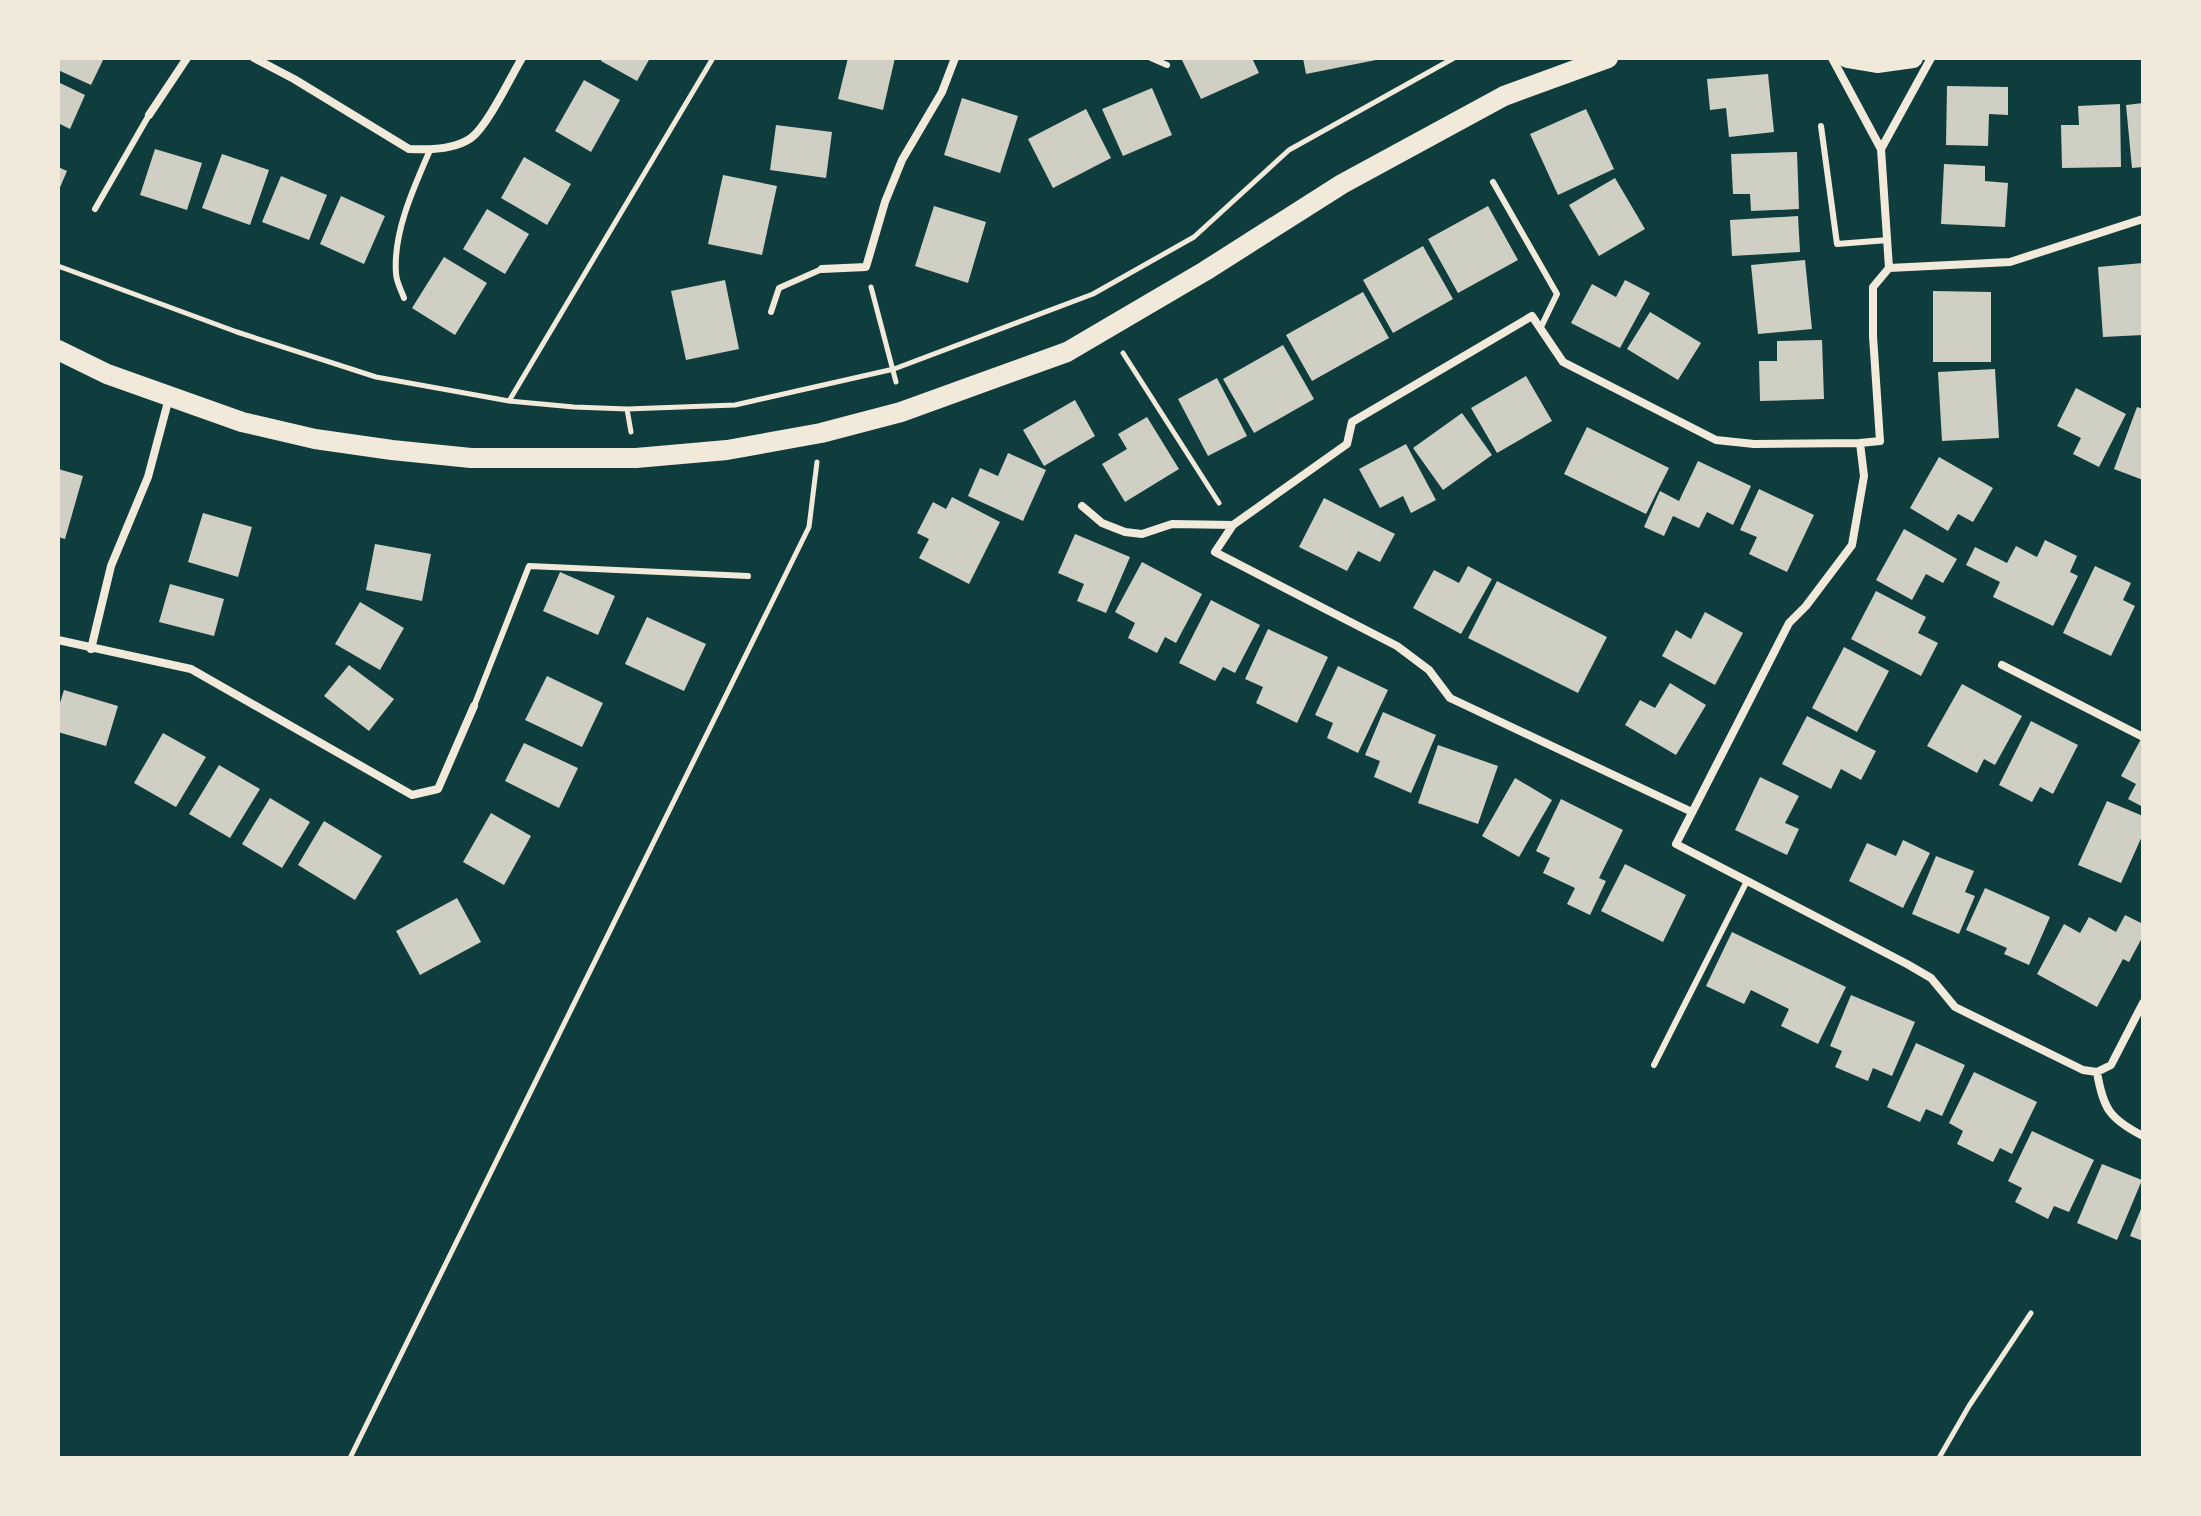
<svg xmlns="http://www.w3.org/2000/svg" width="2201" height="1516" font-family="Mulish,sans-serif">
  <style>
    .building { fill: #cfcfc3 }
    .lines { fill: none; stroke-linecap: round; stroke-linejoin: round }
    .path { stroke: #f1e9da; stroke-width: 5 }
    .service { stroke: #f1e9da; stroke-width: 6 }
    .minor { stroke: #f1e9da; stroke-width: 8 }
    .primary { stroke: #f1e9da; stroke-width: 20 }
  </style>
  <rect width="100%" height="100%" fill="#0f3d3e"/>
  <!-- building -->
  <path class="building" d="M 58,58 L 104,58 L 91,85 L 58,70 Z
    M 602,58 L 650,58 L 637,81 L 601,61 Z
    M 848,58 L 895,58 L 883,110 L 838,99 Z
    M 1181,58 L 1252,58 L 1259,73 L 1201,99 Z
    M 1303,58 L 1380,58 L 1381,59 L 1306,74 Z
    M 1768,74 L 1774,132 L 1729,137 L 1726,108 L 1710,110 L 1707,79 Z
    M 584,80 L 620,100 L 591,152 L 555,131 Z
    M 58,82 L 85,95 L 70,129 L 58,123 Z
    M 1947,86 L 2008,87 L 2008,115 L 1989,114 L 1988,146 L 1946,145 Z
    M 1152,88 L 1172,135 L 1123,156 L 1102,109 Z
    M 962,98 L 1018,116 L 1000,173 L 944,155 Z
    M 2143,103 L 2143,167 L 2132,168 L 2126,105 Z
    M 2120,104 L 2121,167 L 2062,168 L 2061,125 L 2079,125 L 2078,106 Z
    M 1086,109 L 1111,158 L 1053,188 L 1028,139 Z
    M 1586,109 L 1614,169 L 1558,195 L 1530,134 Z
    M 776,125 L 832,132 L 826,178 L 770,170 Z
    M 155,149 L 202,163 L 187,210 L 140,195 Z
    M 1797,152 L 1799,209 L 1751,211 L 1750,194 L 1733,194 L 1731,154 Z
    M 222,154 L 269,170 L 250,225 L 202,208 Z
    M 524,157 L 571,184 L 547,225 L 501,198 Z
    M 1944,164 L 1985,166 L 1985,181 L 2008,183 L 2005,227 L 1941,224 Z
    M 58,167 L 67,171 L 58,192 Z
    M 723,175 L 777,186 L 762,255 L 708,244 Z
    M 281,176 L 327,195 L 309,240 L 262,222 Z
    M 1615,178 L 1645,229 L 1599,256 L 1569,205 Z
    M 341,196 L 385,216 L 364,264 L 320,244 Z
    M 934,206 L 986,222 L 968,283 L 915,266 Z
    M 1488,206 L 1518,260 L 1458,293 L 1428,239 Z
    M 487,209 L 529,234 L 505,274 L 463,249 Z
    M 1798,216 L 1800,252 L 1732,256 L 1730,220 Z
    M 1423,246 L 1453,299 L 1393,333 L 1363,280 Z
    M 444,257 L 487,283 L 455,335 L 412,308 Z
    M 1805,260 L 1812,329 L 1758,334 L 1751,265 Z
    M 2143,263 L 2143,335 L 2103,337 L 2098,267 Z
    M 725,280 L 739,349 L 686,360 L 671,291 Z
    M 1625,280 L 1650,293 L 1620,348 L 1571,323 L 1592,284 L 1616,297 Z
    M 1933,291 L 1991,292 L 1991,362 L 1933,362 Z
    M 1363,292 L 1389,338 L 1312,381 L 1286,335 Z
    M 1650,312 L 1701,343 L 1678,380 L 1627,349 Z
    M 1822,340 L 1824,399 L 1760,401 L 1759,361 L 1777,361 L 1777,341 Z
    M 1283,345 L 1314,399 L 1254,433 L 1223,379 Z
    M 1995,369 L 1999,438 L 1942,441 L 1938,372 Z
    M 1526,376 L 1552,421 L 1497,453 L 1471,408 Z
    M 1217,378 L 1247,436 L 1208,456 L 1178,399 Z
    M 2076,388 L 2126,414 L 2099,467 L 2073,454 L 2081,438 L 2057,426 Z
    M 1075,400 L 1095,436 L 1044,466 L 1023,430 Z
    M 2137,407 L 2143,409 L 2143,480 L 2114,469 Z
    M 1462,413 L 1492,455 L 1443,490 L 1413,448 Z
    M 1147,417 L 1179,469 L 1125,502 L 1102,464 L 1127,449 L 1118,434 Z
    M 1587,427 L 1669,468 L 1646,514 L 1564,474 Z
    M 1406,444 L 1436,500 L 1411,513 L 1403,496 L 1380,508 L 1359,469 Z
    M 1008,453 L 1046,470 L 1023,521 L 968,496 L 980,468 L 998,476 Z
    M 1939,457 L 1993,488 L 1973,522 L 1958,514 L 1948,531 L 1910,508 Z
    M 1698,461 L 1751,486 L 1733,525 L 1707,512 L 1699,528 L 1673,516 L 1664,536 L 1644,527 L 1660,491 L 1679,501 Z
    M 58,469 L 83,476 L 65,539 L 58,537 Z
    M 1759,489 L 1814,515 L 1787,572 L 1749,554 L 1757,537 L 1740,530 Z
    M 952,497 L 1000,522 L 969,584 L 919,558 L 929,539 L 917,533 L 933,502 L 946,509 Z
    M 1324,498 L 1395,534 L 1380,562 L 1358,551 L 1347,571 L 1299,547 Z
    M 203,513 L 252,527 L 238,577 L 188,562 Z
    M 1904,529 L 1957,559 L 1943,583 L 1926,574 L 1912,600 L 1876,580 Z
    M 1075,534 L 1130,557 L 1106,613 L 1077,601 L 1084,584 L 1058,573 Z
    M 2045,540 L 2077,556 L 2070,572 L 2078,576 L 2053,626 L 1993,597 L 2000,582 L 1966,565 L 1975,547 L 2007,563 L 2016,546 L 2037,557 Z
    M 375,544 L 431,554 L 422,601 L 366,590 Z
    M 1142,562 L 1202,594 L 1176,643 L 1165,637 L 1157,653 L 1128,638 L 1135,623 L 1115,612 Z
    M 1468,566 L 1492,579 L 1461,634 L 1413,608 L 1434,570 L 1459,583 Z
    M 2095,566 L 2131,583 L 2123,600 L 2135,606 L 2111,656 L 2063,633 Z
    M 560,572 L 615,596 L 598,635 L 543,611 Z
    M 1497,581 L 1607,637 L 1578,693 L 1468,638 Z
    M 170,584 L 224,599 L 214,636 L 159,622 Z
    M 1876,591 L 1926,617 L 1918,633 L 1938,643 L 1921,676 L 1851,639 Z
    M 1211,600 L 1260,625 L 1235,673 L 1223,667 L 1215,681 L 1179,663 Z
    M 360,602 L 404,628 L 380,670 L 335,644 Z
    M 1705,612 L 1743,633 L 1715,685 L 1662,656 L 1676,630 L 1691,639 Z
    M 647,617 L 706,644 L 684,691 L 625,664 Z
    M 1268,629 L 1328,657 L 1297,723 L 1256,703 L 1263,687 L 1245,679 Z
    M 1844,647 L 1889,671 L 1857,732 L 1812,708 Z
    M 349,665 L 394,699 L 369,731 L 324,696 Z
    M 1338,666 L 1388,690 L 1358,753 L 1327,738 L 1333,723 L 1315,715 Z
    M 547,676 L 603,703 L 582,747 L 525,720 Z
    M 1670,683 L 1706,705 L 1676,755 L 1625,725 L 1640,700 L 1655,708 Z
    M 1962,684 L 2022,716 L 1995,765 L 1984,759 L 1977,773 L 1927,746 Z
    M 64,690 L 118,706 L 106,746 L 58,732 L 58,709 Z
    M 1383,712 L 1436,735 L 1411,793 L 1374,777 L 1380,761 L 1365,755 Z
    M 1807,716 L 1876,751 L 1861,780 L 1841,769 L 1831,789 L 1782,764 Z
    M 2031,721 L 2078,745 L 2053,794 L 2040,787 L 2032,802 L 1999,785 Z
    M 163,733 L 206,757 L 176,807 L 134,783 Z
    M 2141,739 L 2143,740 L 2143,807 L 2128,799 L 2136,784 L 2121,776 Z
    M 524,743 L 578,768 L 559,808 L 505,781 Z
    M 1438,745 L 1498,766 L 1478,824 L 1418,803 Z
    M 219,765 L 260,789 L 230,838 L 189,814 Z
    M 1760,777 L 1799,796 L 1785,823 L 1799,829 L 1787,855 L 1735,830 Z
    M 1515,778 L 1552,800 L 1519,857 L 1482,836 Z
    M 270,798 L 310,822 L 282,868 L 242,844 Z
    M 1561,799 L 1623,830 L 1599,878 L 1606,881 L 1590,915 L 1567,904 L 1575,888 L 1543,873 L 1550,858 L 1536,851 Z
    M 2107,801 L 2143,816 L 2143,834 L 2121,883 L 2078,865 Z
    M 491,813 L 531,836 L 504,885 L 463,862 Z
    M 324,821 L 382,856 L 355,900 L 298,865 Z
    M 1903,840 L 1930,853 L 1903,908 L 1849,881 L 1867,843 L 1896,856 Z
    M 1936,856 L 1974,871 L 1965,892 L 1975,896 L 1959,934 L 1912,914 Z
    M 1625,864 L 1686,895 L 1663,942 L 1601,911 Z
    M 1985,888 L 2050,917 L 2029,965 L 2004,954 L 2007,948 L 1966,930 Z
    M 457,898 L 481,942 L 420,975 L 396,931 Z
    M 2125,915 L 2143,924 L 2143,936 L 2129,962 L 2123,959 L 2097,1007 L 2037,974 L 2064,924 L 2080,933 L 2089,917 L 2116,932 Z
    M 1732,932 L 1846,987 L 1818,1044 L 1781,1026 L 1789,1009 L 1751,990 L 1744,1004 L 1706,986 Z
    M 1851,995 L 1915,1022 L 1892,1076 L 1873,1068 L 1868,1081 L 1835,1067 L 1842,1051 L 1830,1046 Z
    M 1916,1043 L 1965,1065 L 1942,1116 L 1926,1109 L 1920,1122 L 1887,1107 Z
    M 1974,1072 L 2037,1102 L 2012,1154 L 2000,1148 L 1993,1162 L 1957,1144 L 1963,1131 L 1949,1123 Z
    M 2032,1131 L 2094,1160 L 2069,1212 L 2054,1206 L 2048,1219 L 2015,1202 L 2022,1188 L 2008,1181 Z
    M 2102,1164 L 2142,1180 L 2117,1240 L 2077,1223 Z
    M 2143,1204 L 2143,1241 L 2130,1236 Z"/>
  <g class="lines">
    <!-- path -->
    <path class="path" d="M 58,266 L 237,332 L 376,377 L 509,401 L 574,407 L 627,409 L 735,405 L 894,369 L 1093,294 L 1194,237 L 1289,150 L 1454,58
      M 871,287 L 896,382
      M 1123,353 L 1219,503
      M 509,401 L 713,58
      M 627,409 L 631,432
      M 350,1458 L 809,527 L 817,462
      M 1939,1458 L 1969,1406 L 2031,1313"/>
    <!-- service -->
    <path class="service" d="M 1151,58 L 1167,65
      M 1821,126 L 1837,244 L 1888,240
      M 1493,182 L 1557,294 L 1540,329
      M 95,209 L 149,115
      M 404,298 C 401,290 396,281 396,273 C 393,232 414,187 430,150
      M 771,312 L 779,288 L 822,269
      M 474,706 L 529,566 L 748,576
      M 1654,1065 L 1747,881"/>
    <!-- minor -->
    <path class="minor" d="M 254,58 L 294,79 L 409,149 C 427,150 454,150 471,138 C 488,125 510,78 522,58
      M 1832,58 L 1881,149 L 1889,268 L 1873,287 L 1873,336 L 1880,441 L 1860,443 L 1864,476 L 1852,545 L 1806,606 L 1789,623 L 1676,844 L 1907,964 L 1931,978 L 1955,1007 L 2083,1070 L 2097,1072 L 2111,1065 L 2143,1003
      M 149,115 L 187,58
      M 1881,149 L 1931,58
      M 1889,268 L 2010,262 L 2143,219
      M 822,269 L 866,267 L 885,202 L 902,160 L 942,92 L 955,58
      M 1082,506 L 1102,523 L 1125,532 L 1142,534 L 1172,524 L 1233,525
      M 58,640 L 191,669 L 412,795 L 438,789 L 474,706
      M 91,649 L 111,566 L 148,477 L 169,398
      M 2002,665 L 2143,737
      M 1692,812 L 1450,698 L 1429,670 L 1397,646 L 1215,552 L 1233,525 L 1347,444 L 1352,422 L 1532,316 L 1563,362 L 1716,440 L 1754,444 L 1860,443
      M 2097,1072 C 2103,1109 2110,1119 2143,1136"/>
    <!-- primary -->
    <path class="primary" d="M 1847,58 L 1877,63 L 1913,58
      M 58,350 L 107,374 L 242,422 L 315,439 L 392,450 L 471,458 L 636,458 L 727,450 L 821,433 L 901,412 L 1067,352 L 1205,271 L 1342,184 L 1504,96 L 1608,58"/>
  </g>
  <!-- border -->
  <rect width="2201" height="1516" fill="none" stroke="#f1e9da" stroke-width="120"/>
</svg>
